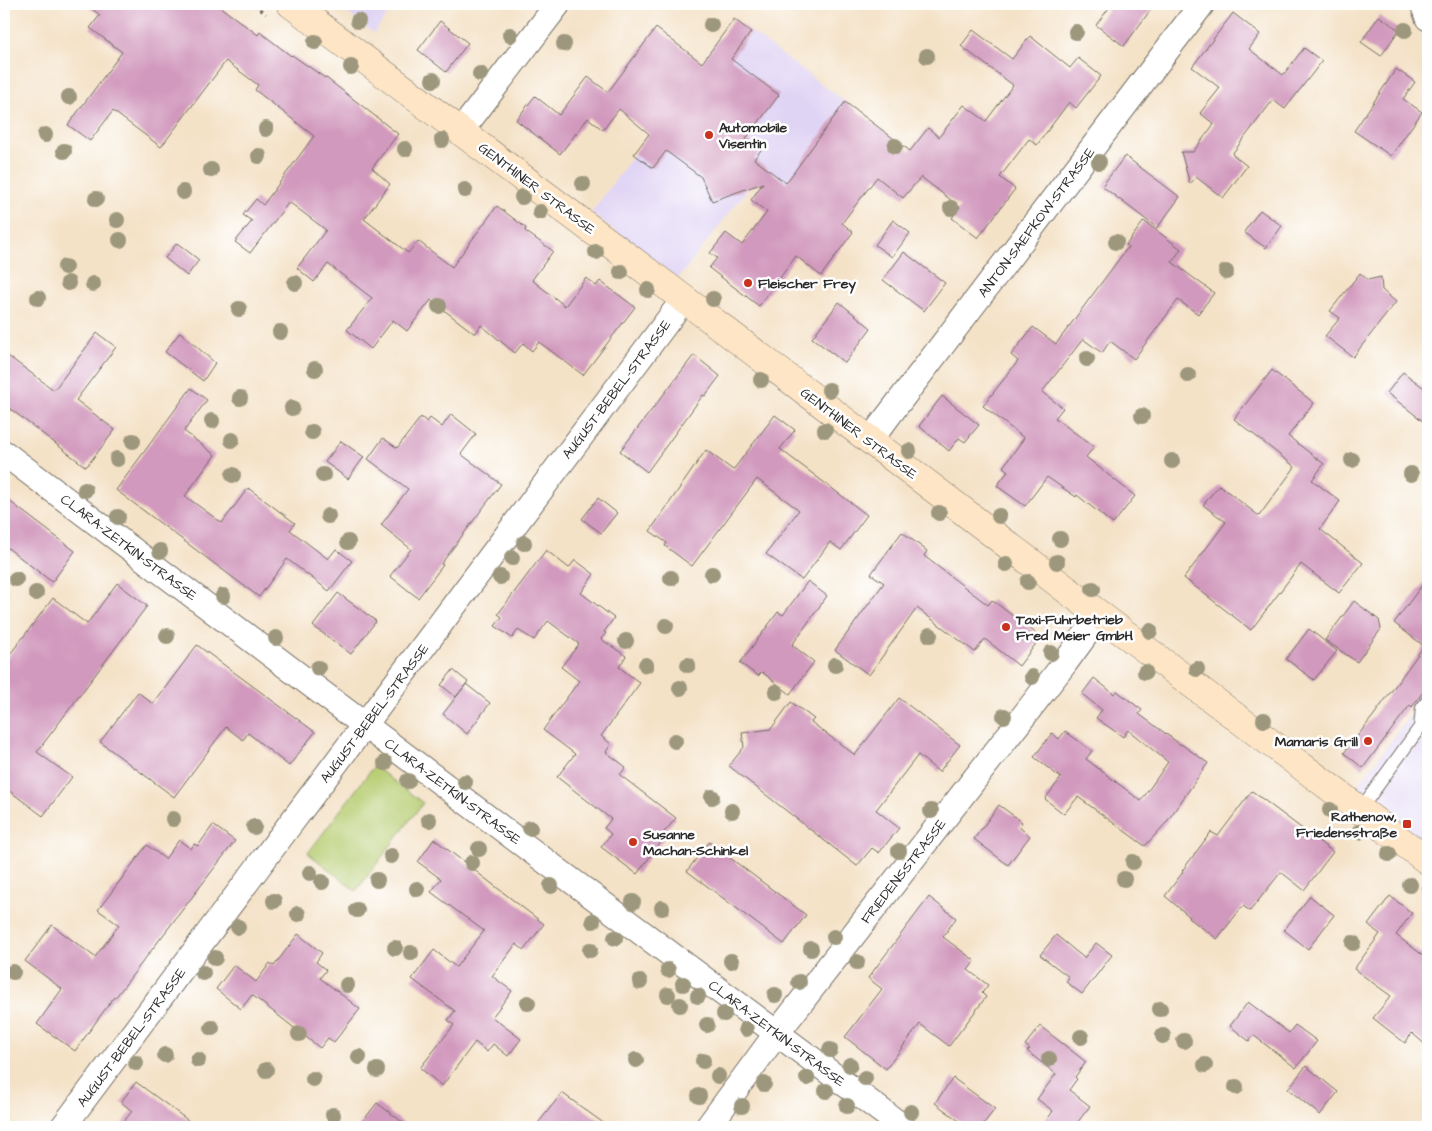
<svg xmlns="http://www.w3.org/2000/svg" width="1432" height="1131" font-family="'Architects Daughter',sans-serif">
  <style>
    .built { fill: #e0d4f4 }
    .green { fill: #b7cd72; stroke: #717c4e }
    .building { fill: #d199bd }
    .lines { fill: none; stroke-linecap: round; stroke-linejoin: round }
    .lane-casing { stroke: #716b62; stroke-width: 14 }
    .street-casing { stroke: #716b62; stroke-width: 27 }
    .secondary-casing { stroke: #716b62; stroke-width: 29 }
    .path { stroke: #716b62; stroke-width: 3; stroke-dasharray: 4 4; stroke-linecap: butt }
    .lane { stroke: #fff; stroke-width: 12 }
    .street { stroke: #fff; stroke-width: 25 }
    .secondary { stroke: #fde5c5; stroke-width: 28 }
    .tree { fill: #9d987d }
    .poi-dot { fill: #c8321e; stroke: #fff; stroke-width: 2 }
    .labels { text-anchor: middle; stroke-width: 5; stroke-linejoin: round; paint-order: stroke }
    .poi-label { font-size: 14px; font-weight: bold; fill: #2b2b2b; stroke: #fff; text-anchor: start }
    .street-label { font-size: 14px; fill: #2b2b2b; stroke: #fff }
  </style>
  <rect width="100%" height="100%" fill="#fff"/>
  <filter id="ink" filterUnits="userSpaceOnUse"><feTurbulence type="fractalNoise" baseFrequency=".02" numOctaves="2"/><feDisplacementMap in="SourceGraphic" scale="10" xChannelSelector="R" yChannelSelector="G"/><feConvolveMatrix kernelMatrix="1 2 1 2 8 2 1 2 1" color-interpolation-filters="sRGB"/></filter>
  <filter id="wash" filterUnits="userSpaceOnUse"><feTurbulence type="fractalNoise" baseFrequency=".0096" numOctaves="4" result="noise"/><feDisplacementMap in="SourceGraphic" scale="20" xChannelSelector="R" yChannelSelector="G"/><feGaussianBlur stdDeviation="1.12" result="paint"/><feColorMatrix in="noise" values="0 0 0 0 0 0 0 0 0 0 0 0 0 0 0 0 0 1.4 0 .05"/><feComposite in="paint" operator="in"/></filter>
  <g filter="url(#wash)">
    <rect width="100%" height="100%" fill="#f4e2c7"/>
    <!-- built -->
    <path class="built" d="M 335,4 L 395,4 L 374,33 Z
      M 734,19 L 864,116 L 821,172 L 767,190 L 778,176 L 765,167 L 678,279 L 591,213 Z
      M 1428,691 L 1428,847 L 1354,791 Z"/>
    <!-- green -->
    <path class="green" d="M 374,766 L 423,803 L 356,891 L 308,853 Z"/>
    <g id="blocks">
      <!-- building -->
      <path class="building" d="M 85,4 L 216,4 L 258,35 L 260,32 L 291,56 L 292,55 L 325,78 L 325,77 L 398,134 L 372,168 L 390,184 L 364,219 L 408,253 L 418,241 L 452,267 L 497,206 L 526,228 L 525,231 L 553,251 L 532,280 L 565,306 L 586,278 L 596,286 L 600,281 L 635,307 L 583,375 L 539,342 L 532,351 L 523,343 L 515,353 L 481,325 L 475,334 L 431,300 L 407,331 L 393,320 L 371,349 L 347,330 L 372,298 L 328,264 L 314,282 L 297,268 L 326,230 L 289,202 L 250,253 L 235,242 L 252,221 L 243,215 L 256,199 L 263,205 L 314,136 L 255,90 L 258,85 L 226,61 L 161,147 L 113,111 L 90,141 L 68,125 L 122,52 L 90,28 L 100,15 Z
        M 1112,4 L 1155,4 L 1124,46 L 1096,25 Z
        M 1233,13 L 1260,34 L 1249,49 L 1283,75 L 1304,48 L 1322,61 L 1285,109 L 1273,100 L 1232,154 L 1247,166 L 1223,198 L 1196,177 L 1190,184 L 1181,152 L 1193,152 L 1214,124 L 1200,113 L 1220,88 L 1192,67 Z
        M 1379,16 L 1399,30 L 1381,56 L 1361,42 Z
        M 734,19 L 751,32 L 731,59 L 779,95 L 746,139 L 761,150 L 754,159 L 786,183 L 845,102 L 910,151 L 928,128 L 939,137 L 964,105 L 986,121 L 1013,85 L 961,46 L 973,30 L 1012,59 L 1030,36 L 1070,68 L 1078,58 L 1101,76 L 1076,108 L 1069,102 L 1037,145 L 1029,139 L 1000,177 L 1015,189 L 978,238 L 952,218 L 960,207 L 921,177 L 903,198 L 877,177 L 842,223 L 853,232 L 821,276 L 796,256 L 759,306 L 709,268 L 717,258 L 710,253 L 726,233 L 742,245 L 767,212 L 751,200 L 763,183 L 712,201 L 701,177 L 666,151 L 653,168 L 634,154 L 649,134 L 619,109 L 603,130 L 588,118 L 560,154 L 516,120 L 535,96 L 559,115 L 588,77 L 608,92 L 656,28 L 702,63 Z
        M 440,21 L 468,43 L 446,72 L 418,50 Z
        M 1396,69 L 1415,82 L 1403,99 L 1422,112 L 1391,156 L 1354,131 Z
        M 1125,156 L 1180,197 L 1157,228 L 1102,186 Z
        M 1260,210 L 1282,226 L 1266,248 L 1244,232 Z
        M 893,220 L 910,233 L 892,257 L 875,245 Z
        M 1144,221 L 1181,249 L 1172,262 L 1214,293 L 1198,314 L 1178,300 L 1134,359 L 1110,341 L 1102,353 L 1083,339 L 1042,392 L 1063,408 L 1055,418 L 1094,447 L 1086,457 L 1135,496 L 1113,524 L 1077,495 L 1076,497 L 1047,477 L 1025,506 L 997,486 L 1008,471 L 1003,467 L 1024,438 L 983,406 L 1018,361 L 1011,355 L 1033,327 L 1056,344 L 1128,247 L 1126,245 Z
        M 177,243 L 199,260 L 187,276 L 165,258 Z
        M 904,252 L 945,283 L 924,311 L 883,280 Z
        M 1360,273 L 1368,280 L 1381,277 L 1382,290 L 1396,302 L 1353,357 L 1325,336 L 1340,318 L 1330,311 Z
        M 839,302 L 871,328 L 845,363 L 812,338 Z
        M 180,332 L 215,363 L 203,381 L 165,352 Z
        M 97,333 L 116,347 L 76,400 L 115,430 L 86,467 L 4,404 L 4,353 L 54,390 Z
        M 694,355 L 720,376 L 705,396 L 703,395 L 647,472 L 620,451 Z
        M 1272,370 L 1314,403 L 1288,436 L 1324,464 L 1312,480 L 1340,501 L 1320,529 L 1363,563 L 1339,593 L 1301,564 L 1251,630 L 1184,578 L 1226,522 L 1203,505 L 1219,485 L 1259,516 L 1295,467 L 1234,419 Z
        M 1403,372 L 1428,391 L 1428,425 L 1387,393 Z
        M 191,388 L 207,400 L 184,431 L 215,455 L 185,496 L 222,523 L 248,488 L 295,523 L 290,530 L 328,559 L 336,549 L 352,561 L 329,591 L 287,559 L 259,597 L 116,490 Z
        M 942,396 L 979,425 L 965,442 L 959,438 L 949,451 L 919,426 Z
        M 451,414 L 476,434 L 461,454 L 501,484 L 441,564 L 443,565 L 418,598 L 390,576 L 411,549 L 381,525 L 408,489 L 368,459 L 383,438 L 397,448 L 421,417 L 427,422 L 430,418 L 442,427 Z
        M 775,415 L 795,430 L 780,449 L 867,515 L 841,550 L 830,542 L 802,580 L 766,554 L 799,510 L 757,479 L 692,566 L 665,546 L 667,543 L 650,531 L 706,450 L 733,470 Z
        M 341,441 L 364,457 L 348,479 L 325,462 Z
        M 4,497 L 75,551 L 52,582 L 4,545 Z
        M 598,498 L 617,513 L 601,533 L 582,519 Z
        M 902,532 L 927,551 L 924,556 L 988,605 L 992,600 L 1041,637 L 1019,666 L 985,639 L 975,652 L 917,608 L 869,675 L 835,650 L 884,583 L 871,574 Z
        M 546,550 L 569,568 L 575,560 L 594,574 L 581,593 L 614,618 L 604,632 L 606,633 L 601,639 L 626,656 L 619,667 L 640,683 L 601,736 L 611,744 L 606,752 L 626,767 L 620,775 L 676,818 L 661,836 L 664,838 L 637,874 L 601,847 L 611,834 L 604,828 L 611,819 L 557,777 L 575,754 L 543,730 L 579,681 L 561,667 L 579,644 L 548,621 L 534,640 L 518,630 L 512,638 L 495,626 L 502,617 L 498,614 Z
        M 1428,577 L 1428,685 L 1412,707 L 1410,705 L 1363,768 L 1344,753 L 1374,715 L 1424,646 L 1394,623 Z
        M 808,581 L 827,596 L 792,645 L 814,662 L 790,694 L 762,672 L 758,676 L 740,663 L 778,612 L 783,615 Z
        M 117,583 L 147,606 L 37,752 L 72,777 L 43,816 L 4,787 L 4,662 L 53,598 L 87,624 Z
        M 338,593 L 376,621 L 351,654 L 313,626 Z
        M 1354,601 L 1379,620 L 1381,629 L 1357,662 L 1325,640 Z
        M 1309,629 L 1337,651 L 1314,680 L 1286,659 Z
        M 197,645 L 315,732 L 289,766 L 248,733 L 243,740 L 226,727 L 174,797 L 100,742 L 138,692 L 153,704 Z
        M 453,670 L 468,682 L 456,697 L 441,685 Z
        M 1094,678 L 1114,694 L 1117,691 L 1142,710 L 1139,714 L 1181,745 L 1181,744 L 1208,763 L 1166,823 L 1145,846 L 1078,797 L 1064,814 L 1045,799 L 1061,778 L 1034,757 L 1052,733 L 1059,739 L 1065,731 L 1092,751 L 1086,759 L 1141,801 L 1168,762 L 1128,730 L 1123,737 L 1096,718 L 1102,710 L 1082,694 Z
        M 466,684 L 490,703 L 467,734 L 443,714 Z
        M 899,698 L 960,745 L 939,772 L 918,755 L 876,810 L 899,828 L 879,853 L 872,848 L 857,866 L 729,766 L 744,747 L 742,733 L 771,729 L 791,702 L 814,719 L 811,722 L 855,755 Z
        M 1252,791 L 1333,852 L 1304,890 L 1281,872 L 1250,911 L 1243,906 L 1217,939 L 1189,918 L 1190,917 L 1165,896 L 1183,872 L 1182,871 L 1211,832 L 1218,836 Z
        M 999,805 L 1022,822 L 1019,827 L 1030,836 L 1008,865 L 974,839 Z
        M 213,825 L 235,841 L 115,998 L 114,997 L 75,1051 L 37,1024 L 62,989 L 25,961 L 52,925 L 95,957 L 119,925 L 98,910 L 147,845 L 165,859 L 179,840 L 191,849 L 194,844 L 198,846 Z
        M 434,839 L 544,924 L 524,950 L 516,944 L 492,976 L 512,991 L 492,1017 L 521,1039 L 508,1056 L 493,1044 L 487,1052 L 475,1042 L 442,1086 L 420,1068 L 454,1025 L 448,1020 L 455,1011 L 412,979 L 434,950 L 456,967 L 484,931 L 431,892 L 441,879 L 418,862 Z
        M 709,842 L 806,915 L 784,944 L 687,871 Z
        M 1310,896 L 1334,915 L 1308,949 L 1284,930 Z
        M 1390,896 L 1412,913 L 1396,935 L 1428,959 L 1428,1047 L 1412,1033 L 1405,1043 L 1373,1018 L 1391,996 L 1354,969 L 1380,934 L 1368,925 Z
        M 929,897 L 956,918 L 943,937 L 975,961 L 968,970 L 988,985 L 982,993 L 986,997 L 949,1046 L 920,1024 L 886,1069 L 845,1037 L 882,989 L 868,978 Z
        M 298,934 L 322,953 L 316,962 L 326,970 L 320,978 L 360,1009 L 334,1042 L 328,1038 L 320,1048 L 252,995 L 241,1009 L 216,989 L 234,965 L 256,982 L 270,963 L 274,966 Z
        M 1056,935 L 1084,958 L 1096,943 L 1112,955 L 1082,994 L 1066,982 L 1069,977 L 1040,955 Z
        M 1248,1002 L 1289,1033 L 1295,1025 L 1317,1041 L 1296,1068 L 1253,1035 L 1249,1041 L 1230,1026 Z
        M 1040,1026 L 1086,1062 L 1075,1077 L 1077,1079 L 1069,1090 L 1090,1106 L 1074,1127 L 1042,1127 L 1053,1111 L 1037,1099 L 1056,1074 L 1027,1051 L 1030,1049 L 1025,1045 Z
        M 1306,1066 L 1338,1092 L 1320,1115 L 1288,1089 Z
        M 953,1078 L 995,1109 L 981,1127 L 967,1127 L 935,1103 Z
        M 136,1082 L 197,1127 L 120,1127 L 132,1111 L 121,1102 Z
        M 562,1093 L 609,1127 L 535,1127 Z
        M 377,1103 L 409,1127 L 358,1127 Z"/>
    </g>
  </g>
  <g filter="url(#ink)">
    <use href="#blocks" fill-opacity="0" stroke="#716b62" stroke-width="1"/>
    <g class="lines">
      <defs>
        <path id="lane" d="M 1360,810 L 1420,727 L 1422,708 L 1428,700"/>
        <path id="street" d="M 1423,4 L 1428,18
          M 461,131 L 558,4
          M 870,440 L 1202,4
          M 4,453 L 517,840 L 903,1127
          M 63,1127 L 684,299
          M 708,1127 L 777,1033 L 1065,663 L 1100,615"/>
        <path id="secondary" d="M 291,4 L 684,299 L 1100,615 L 1428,861"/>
      </defs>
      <!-- lane casing -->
      <use href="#lane" class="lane-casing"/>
      <!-- street casing -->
      <use href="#street" class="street-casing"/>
      <!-- secondary casing -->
      <use href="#secondary" class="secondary-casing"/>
      <!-- path -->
      <path class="path" d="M 253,4 L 266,14
        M 1422,887 L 1428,892"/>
      <!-- lane -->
      <use href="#lane" class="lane"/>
      <!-- street -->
      <use href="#street" class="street"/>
      <!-- secondary -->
      <use href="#secondary" class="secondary"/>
    </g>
    <!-- trees -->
    <g class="tree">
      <circle cx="358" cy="21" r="8"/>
      <circle cx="711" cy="25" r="8"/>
      <circle cx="1405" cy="30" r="8"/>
      <circle cx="1076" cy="32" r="8"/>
      <circle cx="510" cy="35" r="8"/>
      <circle cx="315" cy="42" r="8"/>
      <circle cx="564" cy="44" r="8"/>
      <circle cx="927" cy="56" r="8"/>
      <circle cx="351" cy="67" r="8"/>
      <circle cx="480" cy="74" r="8"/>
      <circle cx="433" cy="80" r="8"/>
      <circle cx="69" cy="97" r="8"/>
      <circle cx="266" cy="129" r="8"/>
      <circle cx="45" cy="135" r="8"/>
      <circle cx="442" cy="140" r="8"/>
      <circle cx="895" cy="146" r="8"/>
      <circle cx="405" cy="149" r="8"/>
      <circle cx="64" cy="151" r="8"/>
      <circle cx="259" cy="156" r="8"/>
      <circle cx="1099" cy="162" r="8"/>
      <circle cx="211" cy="170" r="8"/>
      <circle cx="583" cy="184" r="8"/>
      <circle cx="465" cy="190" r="8"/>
      <circle cx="183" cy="192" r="8"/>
      <circle cx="522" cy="197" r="8"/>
      <circle cx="96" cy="199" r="8"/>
      <circle cx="951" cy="208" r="8"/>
      <circle cx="540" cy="212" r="8"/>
      <circle cx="117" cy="220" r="8"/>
      <circle cx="120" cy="240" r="8"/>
      <circle cx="1116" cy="242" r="8"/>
      <circle cx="596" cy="252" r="8"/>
      <circle cx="65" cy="267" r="8"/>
      <circle cx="621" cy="272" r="8"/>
      <circle cx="1226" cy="272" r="8"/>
      <circle cx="68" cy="283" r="8"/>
      <circle cx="295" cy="283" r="8"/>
      <circle cx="93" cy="284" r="8"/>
      <circle cx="648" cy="290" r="8"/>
      <circle cx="38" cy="298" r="8"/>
      <circle cx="713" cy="299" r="8"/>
      <circle cx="439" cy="306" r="8"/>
      <circle cx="239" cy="309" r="8"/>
      <circle cx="280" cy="332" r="8"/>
      <circle cx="1087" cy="359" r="8"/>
      <circle cx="315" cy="369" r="8"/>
      <circle cx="1188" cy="375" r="8"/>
      <circle cx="761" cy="380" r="8"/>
      <circle cx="829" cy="390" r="8"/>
      <circle cx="240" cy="398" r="8"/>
      <circle cx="292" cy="408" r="8"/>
      <circle cx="1142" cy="416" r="8"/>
      <circle cx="212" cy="421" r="8"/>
      <circle cx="825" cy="430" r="8"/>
      <circle cx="312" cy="432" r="8"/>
      <circle cx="232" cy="440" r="8"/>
      <circle cx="133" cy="441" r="8"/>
      <circle cx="909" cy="451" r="8"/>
      <circle cx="117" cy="459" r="8"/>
      <circle cx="1352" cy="460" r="8"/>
      <circle cx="1172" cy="461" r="8"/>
      <circle cx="1411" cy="474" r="8"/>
      <circle cx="233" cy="475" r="8"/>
      <circle cx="323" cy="475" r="8"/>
      <circle cx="85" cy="490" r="8"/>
      <circle cx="939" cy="513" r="8"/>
      <circle cx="328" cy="516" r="8"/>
      <circle cx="999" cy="516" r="8"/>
      <circle cx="118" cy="517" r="8"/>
      <circle cx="1060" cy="539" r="8"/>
      <circle cx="348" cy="542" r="8"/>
      <circle cx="524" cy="543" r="8"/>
      <circle cx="160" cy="551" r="8"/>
      <circle cx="512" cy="558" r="8"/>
      <circle cx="1057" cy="562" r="8"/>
      <circle cx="1006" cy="564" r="8"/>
      <circle cx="712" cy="574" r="8"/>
      <circle cx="500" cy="577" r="8"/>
      <circle cx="671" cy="578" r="8"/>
      <circle cx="16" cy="579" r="8"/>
      <circle cx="1028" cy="582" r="8"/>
      <circle cx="1093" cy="589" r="8"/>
      <circle cx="36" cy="593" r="8"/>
      <circle cx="223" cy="596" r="8"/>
      <circle cx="666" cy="626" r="8"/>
      <circle cx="1150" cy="631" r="8"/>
      <circle cx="930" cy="635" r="8"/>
      <circle cx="167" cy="636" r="8"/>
      <circle cx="276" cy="638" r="8"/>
      <circle cx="626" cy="641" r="8"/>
      <circle cx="1051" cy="653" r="8"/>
      <circle cx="646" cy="665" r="8"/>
      <circle cx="688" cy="665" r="8"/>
      <circle cx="835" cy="665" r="8"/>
      <circle cx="318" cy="668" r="8"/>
      <circle cx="1197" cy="669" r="8"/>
      <circle cx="1145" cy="672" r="8"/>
      <circle cx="1032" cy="677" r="8"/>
      <circle cx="680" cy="688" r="8"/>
      <circle cx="776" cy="692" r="8"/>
      <circle cx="1004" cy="716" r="8"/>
      <circle cx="1264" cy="720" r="8"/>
      <circle cx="675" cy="741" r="8"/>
      <circle cx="385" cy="763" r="8"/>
      <circle cx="408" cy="781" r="8"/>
      <circle cx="465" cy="782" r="8"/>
      <circle cx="712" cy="797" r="8"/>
      <circle cx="1330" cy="810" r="8"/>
      <circle cx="732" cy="811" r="8"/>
      <circle cx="931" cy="811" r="8"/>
      <circle cx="173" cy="819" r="8"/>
      <circle cx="429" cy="820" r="8"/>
      <circle cx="254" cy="827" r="8"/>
      <circle cx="530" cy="828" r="8"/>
      <circle cx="1359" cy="832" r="8"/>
      <circle cx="479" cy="849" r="8"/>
      <circle cx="899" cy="851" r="8"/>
      <circle cx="1389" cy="854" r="8"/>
      <circle cx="391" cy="856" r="8"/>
      <circle cx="1133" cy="862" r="8"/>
      <circle cx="472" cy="863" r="8"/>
      <circle cx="310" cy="873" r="8"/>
      <circle cx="1124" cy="879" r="8"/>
      <circle cx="377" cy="880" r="8"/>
      <circle cx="322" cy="882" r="8"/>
      <circle cx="1410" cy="885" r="8"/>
      <circle cx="551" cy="886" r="8"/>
      <circle cx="417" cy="889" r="8"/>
      <circle cx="274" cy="901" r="8"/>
      <circle cx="633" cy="902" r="8"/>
      <circle cx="662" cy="908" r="8"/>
      <circle cx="357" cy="910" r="8"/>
      <circle cx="298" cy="914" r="8"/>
      <circle cx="593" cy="921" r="8"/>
      <circle cx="238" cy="927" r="8"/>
      <circle cx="834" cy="937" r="8"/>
      <circle cx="615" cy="938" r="8"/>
      <circle cx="1353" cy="943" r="8"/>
      <circle cx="395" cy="948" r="8"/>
      <circle cx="811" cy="949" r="8"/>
      <circle cx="590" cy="950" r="8"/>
      <circle cx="411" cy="953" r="8"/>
      <circle cx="215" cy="958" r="8"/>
      <circle cx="731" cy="961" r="8"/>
      <circle cx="857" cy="962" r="8"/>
      <circle cx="668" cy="970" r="8"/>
      <circle cx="13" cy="972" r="8"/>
      <circle cx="203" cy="973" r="8"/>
      <circle cx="640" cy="982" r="8"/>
      <circle cx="799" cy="982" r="8"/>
      <circle cx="683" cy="984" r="8"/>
      <circle cx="347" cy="985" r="8"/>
      <circle cx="668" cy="995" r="8"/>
      <circle cx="775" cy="995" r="8"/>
      <circle cx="698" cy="996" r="8"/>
      <circle cx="528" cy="1003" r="8"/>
      <circle cx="680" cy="1005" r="8"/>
      <circle cx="1160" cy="1009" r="8"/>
      <circle cx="724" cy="1014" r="8"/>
      <circle cx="707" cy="1025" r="8"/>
      <circle cx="212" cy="1028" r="8"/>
      <circle cx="746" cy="1029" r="8"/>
      <circle cx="299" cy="1034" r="8"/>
      <circle cx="1163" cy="1036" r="8"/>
      <circle cx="1081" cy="1037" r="8"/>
      <circle cx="1184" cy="1041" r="8"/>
      <circle cx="830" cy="1050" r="8"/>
      <circle cx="165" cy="1055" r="8"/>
      <circle cx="359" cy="1057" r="8"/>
      <circle cx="1049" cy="1059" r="8"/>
      <circle cx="198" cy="1060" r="8"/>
      <circle cx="636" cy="1060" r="8"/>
      <circle cx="703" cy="1061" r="8"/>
      <circle cx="136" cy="1063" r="8"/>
      <circle cx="850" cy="1065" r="8"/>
      <circle cx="1205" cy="1065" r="8"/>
      <circle cx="266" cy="1070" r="8"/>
      <circle cx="377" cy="1070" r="8"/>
      <circle cx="718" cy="1076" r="8"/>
      <circle cx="807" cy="1078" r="8"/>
      <circle cx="865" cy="1078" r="8"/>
      <circle cx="313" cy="1079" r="8"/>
      <circle cx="764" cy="1084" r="8"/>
      <circle cx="1236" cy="1087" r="8"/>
      <circle cx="826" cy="1091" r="8"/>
      <circle cx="699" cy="1096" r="8"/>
      <circle cx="742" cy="1106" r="8"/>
      <circle cx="847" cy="1106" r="8"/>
      <circle cx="911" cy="1112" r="8"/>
      <circle cx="333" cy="1115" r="8"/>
    </g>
  </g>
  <!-- markers -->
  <g class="poi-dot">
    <circle cx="709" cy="135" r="5"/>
    <circle cx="748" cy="283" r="5"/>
    <circle cx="1006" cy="627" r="5"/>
    <circle cx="1368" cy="741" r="5"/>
    <rect x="1402" y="819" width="10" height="10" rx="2.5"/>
    <circle cx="633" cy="842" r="5"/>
  </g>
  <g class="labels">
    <!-- poi labels -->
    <g class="poi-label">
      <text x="719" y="132">Automobile<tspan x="719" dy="16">Visentin</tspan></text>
      <text x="758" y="288">Fleischer Frey</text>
      <text x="1016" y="624">Taxi-Fuhrbetrieb<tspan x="1016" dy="16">Fred Meier GmbH</tspan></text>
      <text x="1358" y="746" text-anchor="end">Mamaris Grill</text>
      <text x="1397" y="821" text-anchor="end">Rathenow,<tspan x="1397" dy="16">Friedensstraße</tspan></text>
      <text x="643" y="839">Susanne<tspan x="643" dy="16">Machan-Schinkel</tspan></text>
    </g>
    <!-- street labels -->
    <g class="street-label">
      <text transform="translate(537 188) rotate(37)" y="5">GENTHINER STRASSE</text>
      <text transform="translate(1036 222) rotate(-53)" y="5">ANTON-SAEFKOW-STRASSE</text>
      <text transform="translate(616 389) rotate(-53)" y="5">AUGUST-BEBEL-STRASSE</text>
      <text transform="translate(859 433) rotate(37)" y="5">GENTHINER STRASSE</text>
      <text transform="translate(129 547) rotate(37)" y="5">CLARA-ZETKIN-STRASSE</text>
      <text transform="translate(374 713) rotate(-53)" y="5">AUGUST-BEBEL-STRASSE</text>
      <text transform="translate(453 791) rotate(37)" y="5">CLARA-ZETKIN-STRASSE</text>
      <text transform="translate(903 871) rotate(-52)" y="5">FRIEDENSSTRASSE</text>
      <text transform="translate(777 1033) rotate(37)" y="5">CLARA-ZETKIN-STRASSE</text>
      <text transform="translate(131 1037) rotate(-53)" y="5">AUGUST-BEBEL-STRASSE</text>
    </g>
  </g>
  <!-- margin -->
  <rect width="1432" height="1131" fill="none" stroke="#fff" stroke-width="20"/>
</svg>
